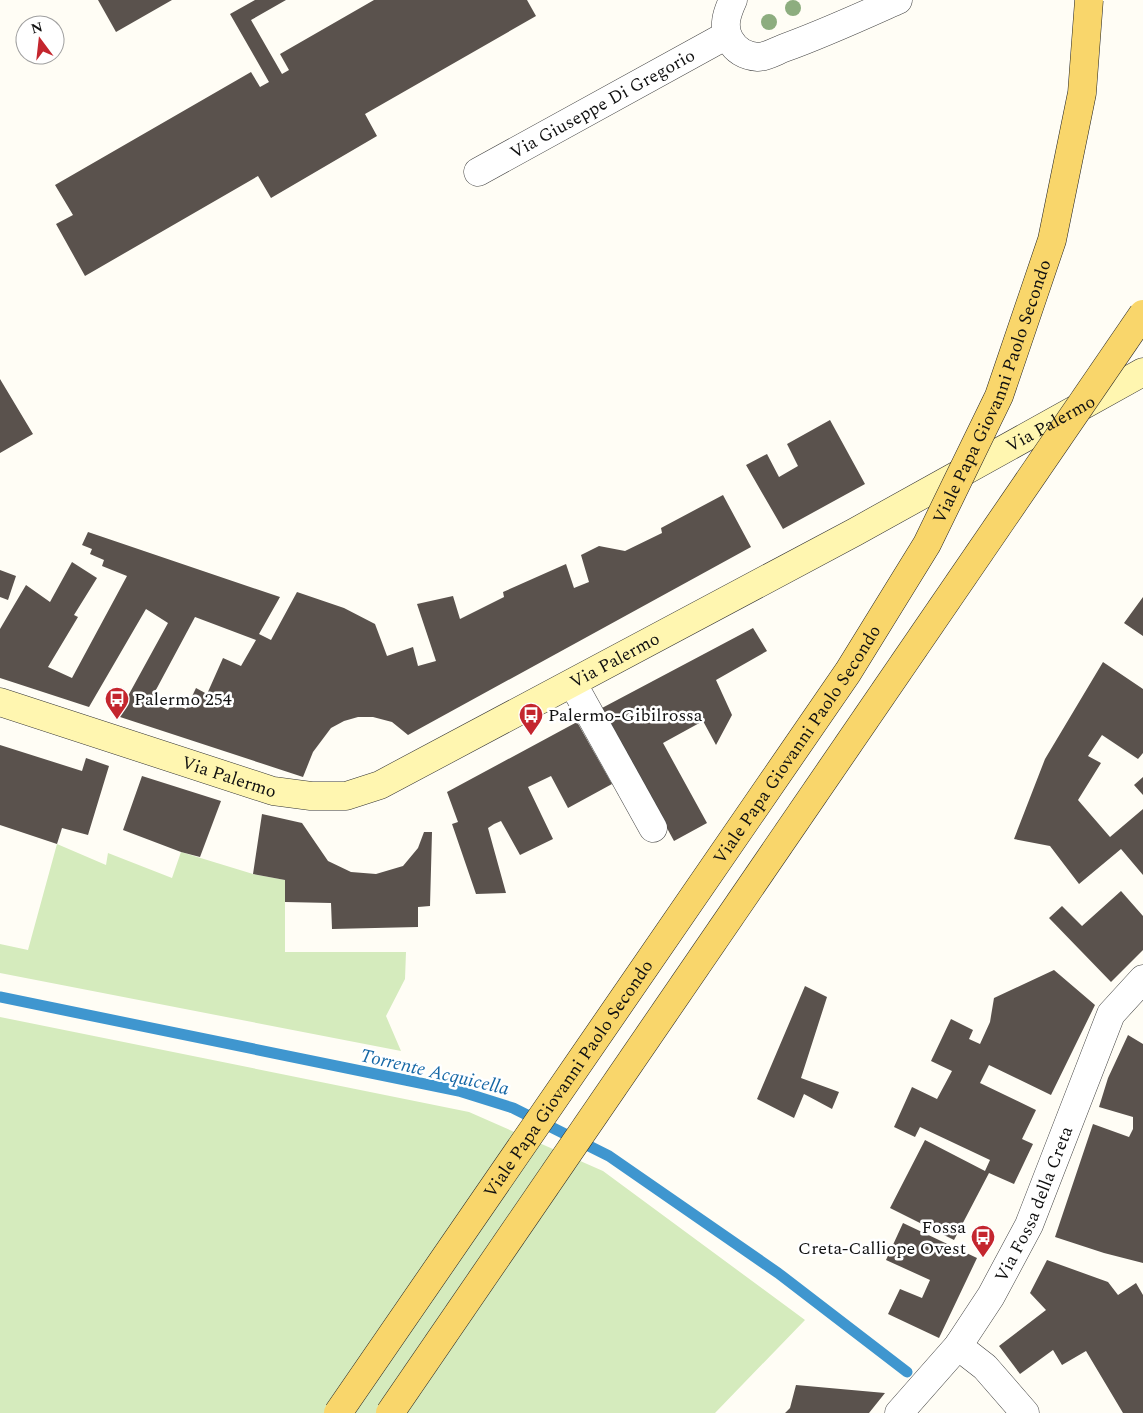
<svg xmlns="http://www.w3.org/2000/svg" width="1143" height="1413" font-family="Spectral,serif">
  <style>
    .green { fill: #d5ebbd }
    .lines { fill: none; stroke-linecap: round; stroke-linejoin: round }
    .stream { stroke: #3f96cf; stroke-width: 11 }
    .building { fill: #5a524d; fill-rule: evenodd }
    .minor-casing { stroke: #444; stroke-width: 29 }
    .tertiary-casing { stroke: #444; stroke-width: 29 }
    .secondary-casing { stroke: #333; stroke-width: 29 }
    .minor { stroke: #fff; stroke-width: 28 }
    .tertiary { stroke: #fff; stroke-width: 28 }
    .secondary { stroke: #fff6b0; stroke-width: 28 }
    .primary-bridge-casing { stroke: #222; stroke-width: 29; stroke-linecap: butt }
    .primary-bridge { stroke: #f9d66b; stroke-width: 28 }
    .tree { fill: #8dad7f }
    .labels { text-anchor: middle; stroke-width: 5; stroke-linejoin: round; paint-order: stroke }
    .street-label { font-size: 18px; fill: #111; stroke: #fff }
    .poi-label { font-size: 18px; fill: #111; stroke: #fff; text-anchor: start }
    .water-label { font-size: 19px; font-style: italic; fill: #1768a6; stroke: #fff }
  </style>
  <rect width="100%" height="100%" fill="#fffdf5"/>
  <!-- green -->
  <path class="green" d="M 57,844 L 106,865 L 108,853 L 172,878 L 181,852 L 253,874 L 285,880 L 285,952 L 406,952 L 405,979 L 386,1016 L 401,1051 L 0,973 L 0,944 L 28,950 Z
    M 0,1017 L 469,1112 L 603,1171 L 805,1320 L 715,1413 L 0,1413 Z"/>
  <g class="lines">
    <!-- stream -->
    <path class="stream" d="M 0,997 L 459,1091 L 513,1108 L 609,1156 L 778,1273 L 907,1372"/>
  </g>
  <!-- building -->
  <path class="building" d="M 98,0 L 172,0 L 116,32 Z
    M 255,0 L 286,0 L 251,20 L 282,74 L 289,70 L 280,54 L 374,0 L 527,0 L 536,16 L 365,114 L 377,136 L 271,198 L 258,176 L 85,276 L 56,224 L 73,215 L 55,185 L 251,72 L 260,87 L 269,82 L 230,14 Z
    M 0,379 L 33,434 L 0,453 Z
    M 830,420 L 865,484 L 783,529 L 746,465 L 767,454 L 779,477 L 798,466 L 787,444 Z
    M 723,495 L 751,547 L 408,735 L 392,722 L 373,717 L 358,717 L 344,721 L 331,728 L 313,752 L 303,777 L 117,716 L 168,623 L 146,609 L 89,707 L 0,678 L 0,629 L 26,585 L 50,602 L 72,562 L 97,578 L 74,615 L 78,617 L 48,667 L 72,678 L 127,576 L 102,566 L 104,560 L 90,554 L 92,549 L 82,545 L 88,532 L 280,597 L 259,634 L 271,640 L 297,592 L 344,608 L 375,624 L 387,656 L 413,647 L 418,666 L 436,661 L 417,604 L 453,596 L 460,619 L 504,597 L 503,592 L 566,564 L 574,588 L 589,582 L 581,555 L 599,546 L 625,551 L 662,533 L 661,528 ZM 195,617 L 256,640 L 241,666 L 223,658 L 207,694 L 196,688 L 186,709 L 172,703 L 168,710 L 150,701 Z
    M 0,570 L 16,576 L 8,600 L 0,597 Z
    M 1143,597 L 1143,636 L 1124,623 Z
    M 753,628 L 767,651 L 716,680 L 732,715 L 716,745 L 703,721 L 663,743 L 707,823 L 674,841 L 602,708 Z
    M 1103,662 L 1143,689 L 1143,753 L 1138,759 L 1102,735 L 1088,756 L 1101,763 L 1078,800 L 1110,837 L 1143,809 L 1143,875 L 1121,849 L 1079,884 L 1050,846 L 1014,839 L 1045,759 Z
    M 577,722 L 612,784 L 568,808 L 551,776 L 528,787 L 553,839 L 520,855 L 501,821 L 494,824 L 488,828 L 506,893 L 476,894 L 452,824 L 458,822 L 447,792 Z
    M 0,745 L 82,771 L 86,758 L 109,766 L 88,835 L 62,828 L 57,844 L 0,825 Z
    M 142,776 L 221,801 L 200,857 L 181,852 L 123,830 Z
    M 1143,777 L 1143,795 L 1134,785 Z
    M 262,814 L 302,823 L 328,861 L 351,872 L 376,874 L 403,866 L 418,848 L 424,832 L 432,832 L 430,906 L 418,907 L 418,927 L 332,929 L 331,903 L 285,902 L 285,880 L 253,874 Z
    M 1121,891 L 1143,916 L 1143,950 L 1111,982 L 1049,918 L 1062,906 L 1082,926 Z
    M 1054,970 L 1095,1005 L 1051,1095 L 989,1065 L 980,1083 L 1036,1110 L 1022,1139 L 1033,1144 L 1014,1184 L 989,1173 L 954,1240 L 890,1208 L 925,1140 L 985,1171 L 990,1160 L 920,1127 L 915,1137 L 894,1127 L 912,1087 L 937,1099 L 952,1071 L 931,1061 L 951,1019 L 973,1030 L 969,1039 L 980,1044 L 990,1022 L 994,998 Z
    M 805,986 L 827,997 L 801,1078 L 839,1092 L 832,1109 L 804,1094 L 794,1118 L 757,1099 Z
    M 1128,1035 L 1143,1044 L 1143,1263 L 1104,1253 L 1055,1237 L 1093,1124 L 1129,1137 L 1133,1129 L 1133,1117 L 1099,1107 L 1108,1078 Z
    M 903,1223 L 977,1258 L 939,1338 L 888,1314 L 900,1289 L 922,1298 L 930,1280 L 886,1260 Z
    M 1047,1260 L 1108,1282 L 1118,1295 L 1136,1283 L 1143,1295 L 1143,1413 L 1123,1413 L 1086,1351 L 1062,1365 L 1053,1350 L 1020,1374 L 999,1346 L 1046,1310 L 1030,1293 Z
    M 796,1385 L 885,1393 L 869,1413 L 785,1413 L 790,1408 Z"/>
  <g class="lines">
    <defs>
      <g id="minor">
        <path d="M 733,0 C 727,13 722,27 730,40 C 736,51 746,56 758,57 C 766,57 776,51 784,48 C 823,34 860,17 898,0"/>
        <path id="s1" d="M 478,172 L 727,35"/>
        <path d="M 573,684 L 653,828"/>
        <path d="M 958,1346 L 985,1367 L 1025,1413"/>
      </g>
      <g id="tertiary">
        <path id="s2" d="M 899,1413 L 958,1346 L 991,1296 L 1029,1225 L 1111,1014 L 1143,979"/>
      </g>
      <g id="secondary">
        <path id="s3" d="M 0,702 L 273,791 L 311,796 L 346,796 L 380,785 L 855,532 L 1143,372"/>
      </g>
    </defs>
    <!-- minor casing -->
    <use href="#minor" class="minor-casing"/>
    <!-- tertiary casing -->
    <use href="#tertiary" class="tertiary-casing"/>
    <!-- secondary casing -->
    <use href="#secondary" class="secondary-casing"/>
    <!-- minor -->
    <use href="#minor" class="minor"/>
    <!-- tertiary -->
    <use href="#tertiary" class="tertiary"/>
    <!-- secondary -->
    <use href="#secondary" class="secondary"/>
    <defs>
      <g id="primary-bridge">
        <path id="s4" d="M 338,1413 L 848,672 L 927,544 L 999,396 L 1052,240 L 1082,93 L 1089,0"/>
        <path d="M 390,1413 L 1143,314"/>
      </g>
    </defs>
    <!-- primary-bridge casing -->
    <use href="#primary-bridge" class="primary-bridge-casing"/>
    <!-- primary-bridge -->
    <use href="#primary-bridge" class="primary-bridge"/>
  </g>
  <!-- trees -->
  <g class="tree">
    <circle cx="793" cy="8" r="8"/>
    <circle cx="769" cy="22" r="8"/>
  </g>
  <!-- icons -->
  <defs>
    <symbol id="bus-pin" viewBox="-11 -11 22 30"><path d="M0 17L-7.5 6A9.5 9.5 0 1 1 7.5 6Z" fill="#c4262e" stroke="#fff"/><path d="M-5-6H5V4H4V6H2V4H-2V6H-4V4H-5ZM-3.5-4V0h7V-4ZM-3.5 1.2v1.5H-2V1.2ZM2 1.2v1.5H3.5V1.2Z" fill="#fff"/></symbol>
  </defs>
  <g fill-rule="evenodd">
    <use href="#bus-pin" x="103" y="685" width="28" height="38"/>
    <use href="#bus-pin" x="517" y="701" width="28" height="38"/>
    <use href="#bus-pin" x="969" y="1223" width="28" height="38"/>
  </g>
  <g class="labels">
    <!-- street labels -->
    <g class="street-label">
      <text dy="6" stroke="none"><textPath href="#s1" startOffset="142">Via Giuseppe Di Gregorio</textPath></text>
      <text dy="6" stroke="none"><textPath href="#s4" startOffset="1216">Viale Papa Giovanni Paolo Secondo</textPath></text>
      <text dy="6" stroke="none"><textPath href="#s3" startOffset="1158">Via Palermo</textPath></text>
      <text dy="6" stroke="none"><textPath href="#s3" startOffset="662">Via Palermo</textPath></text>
      <text dy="6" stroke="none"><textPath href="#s4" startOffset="811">Viale Papa Giovanni Paolo Secondo</textPath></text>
      <text dy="6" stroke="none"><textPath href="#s3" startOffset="241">Via Palermo</textPath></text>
      <text dy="6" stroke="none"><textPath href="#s4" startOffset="406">Viale Papa Giovanni Paolo Secondo</textPath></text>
      <text dy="6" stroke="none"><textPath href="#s2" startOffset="251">Via Fossa della Creta</textPath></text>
    </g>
    <!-- poi labels -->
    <g class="poi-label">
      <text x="134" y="705">Palermo 254</text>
      <text x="548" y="721">Palermo-Gibilrossa</text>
      <text x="966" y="1233" text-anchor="end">Fossa<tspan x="966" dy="21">Creta-Calliope Ovest</tspan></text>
    </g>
    <!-- water labels -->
    <g class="water-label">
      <text transform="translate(435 1071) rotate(13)" y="7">Torrente Acquicella</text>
    </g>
  </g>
  <!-- north arrow -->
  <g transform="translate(40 40) rotate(345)"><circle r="24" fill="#ffffff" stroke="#a0a0a0"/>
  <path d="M0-4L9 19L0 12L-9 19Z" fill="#c4262e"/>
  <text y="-8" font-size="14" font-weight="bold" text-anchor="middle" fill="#111111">N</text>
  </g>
</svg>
